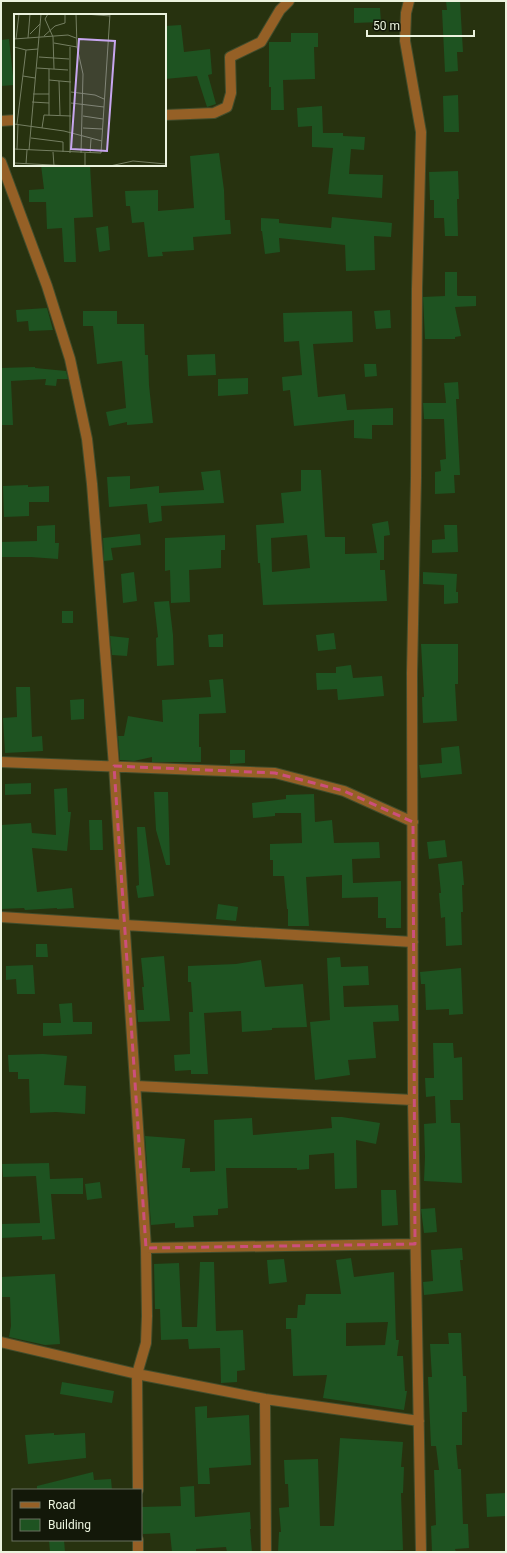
<svg xmlns="http://www.w3.org/2000/svg" width="507" height="1553" font-family="Roboto,sans-serif">
  <style>
    .building { fill: #1e5321; fill-rule: evenodd }
    .lines { fill: none; stroke-linecap: round; stroke-linejoin: round }
    .minor-casing { stroke: #424d2c; stroke-width: 12 }
    .minor { stroke: #956026; stroke-width: 10 }
    .marked { fill: none; stroke: #cc4f7c; stroke-width: 3; stroke-dasharray: 8 5; stroke-linejoin: round }
    .inset-road { fill: none; stroke: #757f62; stroke-width: 1 }
    .view { fill: #c7a6ef; fill-opacity: 0.15; stroke: #c7a6ef; stroke-width: 2 }
    .inset-edge { fill: none; stroke: #ebf3de; stroke-width: 2 }
  </style>
  <rect width="100%" height="100%" fill="#27320f"/>
  <!-- building -->
  <path class="building" d="M 446,1 L 460,1 L 463,52 L 457,52 L 458,71 L 445,72 L 442,10 L 447,10 Z
    M 354,8 L 380,8 L 381,22 L 354,23 Z
    M 181,25 L 184,52 L 210,49 L 212,74 L 208,75 L 216,104 L 207,107 L 197,76 L 165,79 L 165,26 Z
    M 291,33 L 318,33 L 318,47 L 314,47 L 315,79 L 283,80 L 284,110 L 271,110 L 271,87 L 269,87 L 269,42 L 291,42 Z
    M 9,39 L 14,85 L 1,86 L 1,40 Z
    M 458,95 L 459,132 L 444,132 L 443,96 Z
    M 322,106 L 323,133 L 343,133 L 343,136 L 365,137 L 364,150 L 351,149 L 349,174 L 383,175 L 382,198 L 328,194 L 333,148 L 312,147 L 312,126 L 298,127 L 297,108 Z
    M 219,153 L 224,190 L 225,220 L 230,220 L 231,234 L 193,237 L 194,250 L 162,252 L 163,256 L 148,257 L 144,222 L 132,223 L 130,206 L 126,206 L 125,191 L 158,190 L 158,211 L 194,208 L 190,156 Z
    M 41,165 L 90,165 L 93,217 L 74,218 L 76,262 L 64,262 L 62,228 L 47,229 L 46,202 L 29,202 L 29,190 L 44,189 Z
    M 458,171 L 459,199 L 457,199 L 458,236 L 445,236 L 444,218 L 434,218 L 434,200 L 430,200 L 429,172 Z
    M 332,217 L 392,223 L 391,237 L 374,236 L 375,270 L 346,271 L 345,245 L 279,238 L 280,252 L 265,254 L 262,231 L 261,231 L 261,218 L 279,219 L 279,223 L 331,228 Z
    M 108,226 L 110,250 L 99,252 L 96,228 Z
    M 445,272 L 457,272 L 457,295 L 458,296 L 476,296 L 476,306 L 455,307 L 461,336 L 455,337 L 455,339 L 425,339 L 423,297 L 445,296 Z
    M 47,308 L 53,330 L 29,331 L 28,321 L 17,322 L 16,310 Z
    M 390,310 L 391,328 L 376,329 L 374,311 Z
    M 83,311 L 117,311 L 117,324 L 144,324 L 145,355 L 148,355 L 149,385 L 153,423 L 127,425 L 127,422 L 109,426 L 106,412 L 126,408 L 122,361 L 97,364 L 93,326 L 83,326 Z
    M 352,311 L 353,342 L 313,344 L 318,397 L 345,394 L 347,410 L 393,408 L 393,425 L 372,425 L 372,439 L 354,438 L 354,420 L 294,426 L 290,390 L 283,391 L 282,377 L 302,375 L 299,341 L 284,342 L 283,313 Z
    M 215,354 L 216,375 L 188,376 L 187,355 Z
    M 364,364 L 376,364 L 377,376 L 365,377 Z
    M 35,367 L 35,368 L 66,371 L 68,379 L 57,379 L 56,386 L 45,385 L 46,379 L 11,381 L 13,425 L 1,425 L 1,368 Z
    M 248,378 L 248,394 L 218,396 L 218,379 Z
    M 458,382 L 459,399 L 456,399 L 460,475 L 454,475 L 455,493 L 435,494 L 435,472 L 441,471 L 440,460 L 446,459 L 444,419 L 424,419 L 423,403 L 446,403 L 444,383 Z
    M 220,470 L 224,503 L 161,506 L 162,521 L 149,523 L 147,504 L 109,507 L 107,477 L 130,476 L 130,489 L 159,486 L 159,493 L 204,490 L 201,472 Z
    M 301,470 L 321,470 L 325,537 L 345,537 L 345,554 L 377,553 L 372,524 L 388,521 L 390,535 L 384,536 L 384,560 L 380,560 L 380,570 L 385,570 L 387,601 L 263,605 L 260,563 L 258,563 L 256,525 L 284,523 L 281,493 L 301,491 ZM 307,535 L 310,568 L 272,572 L 271,538 Z
    M 28,485 L 28,487 L 49,486 L 49,502 L 29,502 L 29,516 L 4,517 L 3,486 Z
    M 55,525 L 55,543 L 59,543 L 58,559 L 31,557 L 1,557 L 1,542 L 37,541 L 37,526 Z
    M 444,525 L 457,525 L 458,552 L 432,553 L 432,540 L 445,539 Z
    M 140,534 L 141,545 L 111,548 L 113,560 L 104,561 L 103,538 Z
    M 225,535 L 225,550 L 221,550 L 221,568 L 189,570 L 190,602 L 171,603 L 170,570 L 165,571 L 165,538 Z
    M 134,572 L 137,601 L 123,603 L 121,574 Z
    M 423,572 L 457,574 L 456,592 L 458,592 L 458,603 L 444,604 L 444,585 L 423,584 Z
    M 169,601 L 173,635 L 174,665 L 157,666 L 156,638 L 158,637 L 154,602 Z
    M 62,611 L 73,611 L 73,623 L 62,623 Z
    M 334,633 L 336,649 L 318,651 L 316,635 Z
    M 223,634 L 223,647 L 209,647 L 208,635 Z
    M 110,636 L 129,638 L 127,656 L 112,655 Z
    M 421,644 L 458,644 L 458,684 L 455,684 L 457,721 L 423,723 L 422,697 L 424,697 Z
    M 351,665 L 353,678 L 382,676 L 384,696 L 338,700 L 337,689 L 317,690 L 316,673 L 336,673 L 336,667 Z
    M 223,679 L 226,713 L 199,714 L 199,747 L 201,747 L 201,762 L 152,762 L 152,757 L 134,761 L 120,760 L 118,736 L 124,736 L 128,716 L 163,722 L 162,700 L 211,697 L 209,680 Z
    M 16,687 L 30,687 L 32,737 L 42,736 L 43,751 L 5,753 L 3,718 L 17,717 Z
    M 84,699 L 84,719 L 71,720 L 70,700 Z
    M 459,746 L 462,774 L 421,778 L 419,765 L 442,763 L 441,748 Z
    M 230,750 L 245,750 L 245,763 L 230,764 Z
    M 31,783 L 31,794 L 5,795 L 5,784 Z
    M 67,788 L 68,812 L 71,812 L 67,851 L 32,848 L 37,892 L 72,888 L 74,908 L 57,909 L 57,908 L 25,910 L 24,908 L 1,909 L 1,825 L 31,823 L 32,833 L 56,835 L 54,789 Z
    M 154,792 L 168,792 L 170,865 L 166,865 L 156,830 Z
    M 314,794 L 315,822 L 332,820 L 334,843 L 379,842 L 380,858 L 352,859 L 353,883 L 401,881 L 401,928 L 386,928 L 386,918 L 378,918 L 378,897 L 342,898 L 342,875 L 306,877 L 309,926 L 288,926 L 288,909 L 287,909 L 284,876 L 273,876 L 273,860 L 270,860 L 270,844 L 302,843 L 301,813 L 275,813 L 275,816 L 253,818 L 252,803 L 286,799 L 286,795 Z
    M 89,820 L 102,820 L 103,850 L 90,850 Z
    M 137,827 L 145,827 L 154,896 L 138,898 L 136,886 L 139,885 Z
    M 445,840 L 447,857 L 429,859 L 427,842 Z
    M 462,861 L 464,885 L 462,885 L 463,912 L 461,912 L 462,945 L 446,946 L 445,917 L 441,918 L 439,893 L 441,893 L 438,864 Z
    M 218,904 L 238,907 L 236,921 L 216,919 Z
    M 36,944 L 47,944 L 48,957 L 36,957 Z
    M 164,956 L 170,1021 L 138,1022 L 137,1010 L 144,1010 L 142,987 L 144,987 L 141,958 Z
    M 340,957 L 341,967 L 368,966 L 369,985 L 343,986 L 344,1007 L 398,1005 L 399,1021 L 373,1022 L 376,1058 L 348,1060 L 350,1075 L 315,1080 L 310,1022 L 330,1020 L 327,958 Z
    M 261,960 L 265,987 L 303,984 L 307,1027 L 272,1028 L 272,1030 L 242,1032 L 241,1011 L 204,1013 L 208,1074 L 191,1074 L 191,1070 L 175,1071 L 174,1055 L 190,1054 L 189,1012 L 193,1012 L 191,982 L 188,982 L 188,966 L 236,964 Z
    M 33,965 L 35,994 L 17,994 L 16,979 L 6,980 L 6,966 Z
    M 461,968 L 463,1014 L 449,1015 L 449,1009 L 426,1010 L 425,984 L 421,984 L 420,972 Z
    M 72,1003 L 73,1022 L 92,1022 L 92,1034 L 43,1036 L 43,1023 L 61,1023 L 59,1004 Z
    M 433,1043 L 453,1043 L 454,1058 L 462,1057 L 463,1100 L 450,1100 L 451,1123 L 460,1123 L 462,1183 L 424,1181 L 425,1157 L 424,1124 L 436,1123 L 435,1096 L 426,1097 L 425,1078 L 434,1078 Z
    M 43,1054 L 67,1056 L 64,1085 L 86,1086 L 85,1114 L 56,1112 L 30,1113 L 29,1079 L 18,1079 L 18,1072 L 9,1072 L 8,1055 Z
    M 331,1117 L 342,1117 L 380,1123 L 376,1144 L 356,1140 L 357,1188 L 335,1189 L 334,1153 L 309,1155 L 309,1169 L 297,1170 L 297,1168 L 226,1168 L 228,1208 L 218,1209 L 218,1215 L 193,1216 L 194,1227 L 175,1228 L 175,1223 L 151,1225 L 145,1136 L 185,1139 L 182,1168 L 190,1168 L 190,1172 L 215,1171 L 214,1120 L 252,1118 L 253,1135 L 332,1128 Z
    M 49,1163 L 50,1179 L 83,1178 L 83,1194 L 51,1194 L 55,1239 L 42,1240 L 42,1236 L 1,1238 L 1,1224 L 40,1223 L 36,1176 L 3,1177 L 2,1164 Z
    M 100,1182 L 102,1198 L 87,1200 L 85,1184 Z
    M 381,1190 L 396,1190 L 398,1225 L 382,1226 Z
    M 435,1208 L 437,1232 L 424,1233 L 421,1209 Z
    M 462,1248 L 463,1260 L 460,1260 L 463,1291 L 424,1295 L 423,1282 L 433,1281 L 431,1250 Z
    M 351,1258 L 354,1277 L 394,1272 L 396,1340 L 399,1340 L 397,1356 L 403,1356 L 405,1391 L 407,1391 L 404,1410 L 323,1398 L 327,1375 L 293,1376 L 291,1329 L 286,1329 L 286,1318 L 297,1318 L 298,1305 L 305,1305 L 306,1294 L 341,1294 L 336,1260 ZM 388,1322 L 385,1345 L 346,1346 L 346,1323 Z
    M 284,1259 L 287,1282 L 269,1284 L 267,1260 Z
    M 200,1262 L 214,1262 L 216,1331 L 243,1330 L 245,1370 L 237,1371 L 237,1382 L 221,1383 L 220,1348 L 189,1349 L 188,1339 L 161,1340 L 160,1309 L 155,1309 L 154,1264 L 179,1263 L 182,1327 L 197,1327 Z
    M 55,1274 L 60,1344 L 45,1345 L 9,1337 L 11,1326 L 10,1297 L 1,1297 L 1,1277 Z
    M 448,1333 L 461,1333 L 463,1376 L 466,1376 L 467,1412 L 462,1412 L 462,1445 L 456,1445 L 458,1469 L 461,1469 L 463,1524 L 468,1524 L 469,1548 L 455,1549 L 456,1552 L 432,1552 L 431,1526 L 436,1525 L 434,1470 L 439,1470 L 436,1446 L 431,1446 L 428,1377 L 432,1377 L 430,1344 L 449,1344 Z
    M 62,1382 L 114,1391 L 112,1403 L 60,1394 Z
    M 207,1406 L 207,1418 L 249,1415 L 251,1465 L 209,1468 L 210,1484 L 198,1484 L 195,1407 Z
    M 54,1433 L 54,1435 L 85,1433 L 86,1458 L 28,1464 L 25,1435 Z
    M 340,1438 L 403,1442 L 401,1467 L 404,1467 L 403,1493 L 401,1493 L 403,1550 L 340,1552 L 278,1552 L 279,1532 L 281,1532 L 279,1508 L 289,1507 L 288,1484 L 285,1484 L 284,1460 L 318,1459 L 320,1526 L 334,1526 Z
    M 93,1472 L 94,1480 L 111,1479 L 112,1490 L 37,1490 L 37,1486 Z
    M 194,1486 L 195,1517 L 250,1512 L 251,1529 L 250,1529 L 252,1552 L 227,1552 L 226,1547 L 196,1549 L 196,1552 L 172,1552 L 170,1533 L 143,1534 L 142,1507 L 181,1506 L 180,1487 Z
    M 506,1493 L 506,1516 L 487,1517 L 486,1494 Z
    M 49,1540 L 64,1540 L 65,1552 L 50,1552 Z"/>
  <g class="lines">
    <defs>
      <path id="minor" d="M 409,1 L 406,13 L 405,41 L 421,132 L 417,289 L 416,478 L 412,673 L 413,1100 L 421,1552
        M 165,115 L 214,113 L 227,107 L 231,93 L 230,57 L 261,42 L 280,10 L 289,1
        M 1,121 L 15,120
        M 1,162 L 47,286 L 70,359 L 87,439 L 92,484 L 114,766 L 146,1248 L 147,1316 L 146,1343 L 137,1374 L 138,1490
        M 1,762 L 275,773 L 344,791 L 413,822
        M 1,917 L 125,925 L 413,942
        M 136,1086 L 413,1100
        M 146,1248 L 415,1244
        M 1,1342 L 137,1374 L 265,1399 L 419,1421
        M 265,1399 L 266,1552
        M 138,1540 L 138,1552"/>
    </defs>
    <!-- minor casing -->
    <use href="#minor" class="minor-casing"/>
    <!-- minor -->
    <use href="#minor" class="minor"/>
  </g>
  <!-- marked area -->
  <path class="marked" d="M 114,766 L 275,773 L 344,791 L 413,822 L 415,1244 L 146,1248 Z"/>
  <!-- overview -->
  <g transform="translate(14 14)">
    <rect width="152" height="152" fill="#27320f"/>
    <path class="inset-road" d="M 34,0 L 31,5 L 39,23 L 40,55M 62,0 L 63,33 L 69,60 L 67,139M 71,0 L 96,2M 16,20 L 26,10M 30,22 L 41,12 L 51,9 L 51,0M 14,24 L 16,0M 0,25 L 54,21 L 62,24M 2,25 L 5,0M 40,29 L 63,33M 0,33 L 12,36M 56,33 L 56,139M 25,43 L 55,45M 23,54 L 54,56M 35,55 L 35,101M 9,62 L 21,64M 35,66 L 57,68M 45,67 L 46,101M 57,78 L 81,81 L 90,85M 19,80 L 35,80M 18,88 L 35,89M 57,89 L 90,93M 69,102 L 89,105M 0,110 L 50,117 L 88,127M 3,110 L 12,36 L 24,35M 28,114 L 30,101 L 57,102M 69,114 L 88,115M 17,124 L 49,128 L 49,138M 0,135 L 87,139 L 96,0M 3,136 L 4,110M 15,136 L 27,0M 39,138 L 40,152M 76,139 L 77,125M 0,149 L 57,152M 12,150 L 13,136M 71,152 L 71,139M 96,152 L 119,147 L 152,150"/>
    <path class="view" d="M 65,25 L 101,27 L 93,137 L 57,135 Z"/>
    <rect width="152" height="152" class="inset-edge"/>
  </g>
  <!-- border -->
  <rect width="507" height="1553" fill="none" stroke="#ebf3de" stroke-width="4"/>
  <!-- legend -->
  <rect x="12" y="1489" width="130" height="52" fill="#131809" stroke="#69705e"/>
  <rect x="20" y="1502" width="20" height="6" fill="#956026" stroke="#69705e"/>
  <text x="48" y="1509" font-size="12" fill="#ebf3de">Road</text>
  <rect x="20" y="1519" width="20" height="12" fill="#1e5321" stroke="#69705e"/>
  <text x="48" y="1529" font-size="12" fill="#ebf3de">Building</text>
  <!-- scale -->
  <path d="M367 30v6h107v-6" fill="none" stroke="#ebf3de" stroke-width="2"/>
  <text x="373" y="30" font-size="12" fill="#ebf3de" stroke="#131809" stroke-width="3" paint-order="stroke">50 m</text>
</svg>
